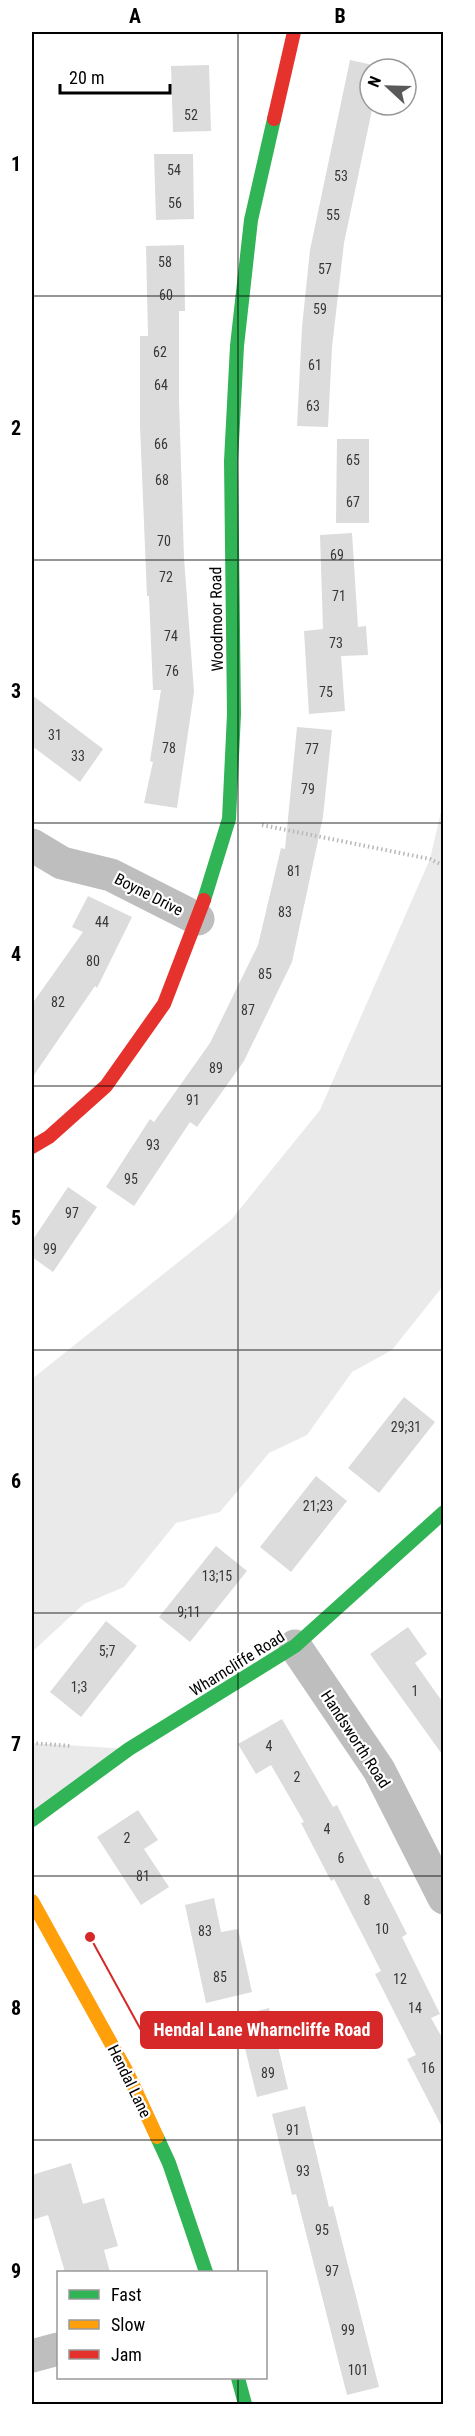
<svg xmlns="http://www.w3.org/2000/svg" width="475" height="2436" font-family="'Roboto Condensed',sans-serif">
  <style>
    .green { fill: #eaeaea }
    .building { fill: #dcdcdc }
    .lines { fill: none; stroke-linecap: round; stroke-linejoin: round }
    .path { stroke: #b8b8b8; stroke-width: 4; stroke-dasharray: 1.5 3; stroke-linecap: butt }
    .street { stroke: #bebebe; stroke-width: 33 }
    .fast { stroke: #30b455; stroke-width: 14 }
    .slow { stroke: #ff9f0a; stroke-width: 14 }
    .jam { stroke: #e5322d; stroke-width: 14 }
    .grid { fill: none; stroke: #000; stroke-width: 1.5; stroke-opacity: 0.55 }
    .labels { text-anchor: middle; stroke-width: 4.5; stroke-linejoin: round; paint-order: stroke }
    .number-label { font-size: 14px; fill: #373737 }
    .street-label { font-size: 16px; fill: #000; stroke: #fff }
    .leader { fill: none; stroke: #d62828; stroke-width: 2 }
    .callout-dot { fill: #d62828; stroke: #fff; stroke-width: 2 }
    .callout { fill: #d62828; stroke: #d62828; stroke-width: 2 }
    .callout-label { font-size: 18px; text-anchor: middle; font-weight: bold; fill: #fff }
    .neatline { fill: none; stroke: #000; stroke-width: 2 }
    .grid-label { font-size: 20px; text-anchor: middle; font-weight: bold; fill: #000 }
  </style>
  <rect width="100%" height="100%" fill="#fff"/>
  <!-- green -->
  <path class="green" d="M 443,803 L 443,1286 L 392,1350 L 352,1372 L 307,1435 L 269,1453 L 220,1512 L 176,1523 L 124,1587 L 84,1604 L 32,1652 L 32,1379 L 231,1220 L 320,1110 L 430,859 Z
    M 32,1743 L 129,1749 L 32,1820 Z"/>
  <!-- building -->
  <path class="building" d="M 350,60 L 382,67 L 370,69 L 370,105 L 373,105 L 344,243 L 332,347 L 328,427 L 297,426 L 302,327 L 310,250 Z
    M 209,65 L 211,131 L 173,132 L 171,66 Z
    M 154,154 L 193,154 L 194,219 L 156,220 Z
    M 184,245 L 185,311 L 179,311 L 179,401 L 184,558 L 194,692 L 177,808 L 144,803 L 153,762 L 150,761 L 161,690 L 153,690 L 149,596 L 147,596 L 140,426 L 140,336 L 148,336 L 146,246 Z
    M 337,439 L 369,439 L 369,523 L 336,523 Z
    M 352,533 L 358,627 L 366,626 L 368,655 L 341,656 L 345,711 L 309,714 L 304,631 L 323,629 L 320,535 Z
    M 32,695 L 103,749 L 80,782 L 32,746 Z
    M 297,727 L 332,730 L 323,817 L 292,962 L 244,1061 L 197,1127 L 190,1122 L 134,1206 L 106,1187 L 150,1119 L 154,1122 L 210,1043 L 258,945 L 281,848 L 285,849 Z
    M 88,896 L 132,917 L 97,988 L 95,986 L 32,1078 L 32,1004 L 83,932 L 72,927 Z
    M 68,1187 L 97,1207 L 53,1272 L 32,1257 L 32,1241 Z
    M 404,1397 L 435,1422 L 379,1493 L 348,1468 Z
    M 316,1476 L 347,1501 L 291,1572 L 260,1547 Z
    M 216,1546 L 247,1571 L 190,1642 L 159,1617 Z
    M 106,1621 L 137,1646 L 81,1717 L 50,1692 Z
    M 408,1627 L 427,1654 L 415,1663 L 444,1704 L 444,1757 L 370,1654 Z
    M 282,1719 L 333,1807 L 337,1805 L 374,1879 L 378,1877 L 407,1934 L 402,1937 L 440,2014 L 431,2018 L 444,2041 L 444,2131 L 407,2059 L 416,2055 L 375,1974 L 381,1971 L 334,1879 L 331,1881 L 301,1823 L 304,1822 L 271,1765 L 256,1774 L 238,1744 Z
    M 138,1810 L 158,1840 L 144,1849 L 169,1887 L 141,1905 L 97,1837 Z
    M 214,1898 L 221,1932 L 238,1929 L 252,1992 L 206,2003 L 185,1905 Z
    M 269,2008 L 288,2089 L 257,2097 L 237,2016 Z
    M 305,2106 L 329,2207 L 333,2206 L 379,2387 L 347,2395 L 296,2194 L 292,2195 L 272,2114 Z
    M 71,2163 L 83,2204 L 104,2198 L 118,2246 L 104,2250 L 110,2272 L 65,2272 L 48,2215 L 32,2220 L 32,2175 Z"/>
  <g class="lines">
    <!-- path -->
    <path class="path" d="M 262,825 L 430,859 L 444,866
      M 32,1743 L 71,1746"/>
    <!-- street -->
    <path class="street" d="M 32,845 L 62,863 L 111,875 L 198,919
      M 295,1646 L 379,1770 L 444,1898
      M 32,2356 L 58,2349"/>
    <!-- fast -->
    <path class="fast" d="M 204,900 L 229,819 L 234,714 L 231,461 L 237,346 L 251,220 L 274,119
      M 32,1820 L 129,1749 L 295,1646 L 444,1512
      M 157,2137 L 169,2163 L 206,2272
      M 238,2378 L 245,2404"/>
    <!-- slow -->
    <path class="slow" d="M 32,1901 L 127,2072 L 157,2137"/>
    <!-- jam -->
    <path class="jam" d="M 274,119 L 294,32
      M 32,1147 L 49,1137 L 106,1086 L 164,1004 L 204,900"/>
  </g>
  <!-- grid -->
  <path class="grid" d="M 238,32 L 238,2272M 32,296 L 444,296M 32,560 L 444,560M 32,823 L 444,823M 32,1086 L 444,1086M 32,1350 L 444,1350M 32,1613 L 444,1613M 32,1876 L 444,1876M 32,2140 L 444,2140M 238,2378 L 238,2404"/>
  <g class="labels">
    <!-- number labels -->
    <g class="number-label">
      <text x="191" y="120">52</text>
      <text x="174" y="175">54</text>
      <text x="341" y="181">53</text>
      <text x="175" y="208">56</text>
      <text x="333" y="220">55</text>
      <text x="165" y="267">58</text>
      <text x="325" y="274">57</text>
      <text x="166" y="300">60</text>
      <text x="320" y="314">59</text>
      <text x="160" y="357">62</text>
      <text x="315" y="370">61</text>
      <text x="161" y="390">64</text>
      <text x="313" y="411">63</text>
      <text x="161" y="449">66</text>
      <text x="353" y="465">65</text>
      <text x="162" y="485">68</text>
      <text x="353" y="507">67</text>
      <text x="164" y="546">70</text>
      <text x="337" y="560">69</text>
      <text x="166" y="582">72</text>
      <text x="339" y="601">71</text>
      <text x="171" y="641">74</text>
      <text x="336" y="648">73</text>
      <text x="172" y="676">76</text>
      <text x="326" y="697">75</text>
      <text x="55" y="740">31</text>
      <text x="169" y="753">78</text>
      <text x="312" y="754">77</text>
      <text x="78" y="761">33</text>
      <text x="308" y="794">79</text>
      <text x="294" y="876">81</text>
      <text x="285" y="917">83</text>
      <text x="102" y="927">44</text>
      <text x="93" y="966">80</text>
      <text x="265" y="979">85</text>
      <text x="58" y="1007">82</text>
      <text x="248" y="1015">87</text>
      <text x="216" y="1073">89</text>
      <text x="193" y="1105">91</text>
      <text x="153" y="1150">93</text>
      <text x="131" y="1184">95</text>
      <text x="72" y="1218">97</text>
      <text x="50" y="1254">99</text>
      <text x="406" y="1432">29;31</text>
      <text x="318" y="1511">21;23</text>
      <text x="217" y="1581">13;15</text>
      <text x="189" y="1617">9;11</text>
      <text x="107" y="1656">5;7</text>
      <text x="79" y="1692">1;3</text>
      <text x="415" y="1696">1</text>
      <text x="269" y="1751">4</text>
      <text x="297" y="1782">2</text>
      <text x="327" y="1834">4</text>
      <text x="127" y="1843">2</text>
      <text x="341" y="1863">6</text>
      <text x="143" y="1881">81</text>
      <text x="367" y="1905">8</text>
      <text x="382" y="1934">10</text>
      <text x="205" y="1936">83</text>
      <text x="220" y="1982">85</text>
      <text x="400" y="1984">12</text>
      <text x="415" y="2013">14</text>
      <text x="428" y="2073">16</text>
      <text x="268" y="2078">89</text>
      <text x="293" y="2135">91</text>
      <text x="303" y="2176">93</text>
      <text x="322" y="2235">95</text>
      <text x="332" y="2276">97</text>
      <text x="348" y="2335">99</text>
      <text x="358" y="2375">101</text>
    </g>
    <!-- street labels -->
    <g class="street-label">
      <text transform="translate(216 619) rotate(-91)" y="6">Woodmoor Road</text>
      <text transform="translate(149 894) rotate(27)" y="6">Boyne Drive</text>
      <text transform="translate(237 1663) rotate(-32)" y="6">Wharncliffe Road</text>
      <text transform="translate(356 1739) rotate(57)" y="6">Handsworth Road</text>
      <text transform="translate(130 2081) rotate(64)" y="6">Hendal Lane</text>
    </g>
  </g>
  <!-- callouts -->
  <path class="leader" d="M90 1937L141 2030"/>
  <circle class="callout-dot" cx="90" cy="1937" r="6"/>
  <rect class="callout" x="141" y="2012" width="241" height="36" rx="6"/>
  <g class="callout-label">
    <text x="262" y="2036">Hendal Lane Wharncliffe Road</text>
  </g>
  <!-- border -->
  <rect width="475" height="2436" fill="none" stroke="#ffffff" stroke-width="66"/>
  <!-- legend -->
  <rect x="57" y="2271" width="210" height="108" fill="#ffffff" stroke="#999999" stroke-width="1.5"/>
  <rect x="69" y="2290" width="30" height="9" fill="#30b455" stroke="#999999" stroke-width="1.5"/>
  <text x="111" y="2301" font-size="18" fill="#000000">Fast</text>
  <rect x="69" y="2320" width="30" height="9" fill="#ff9f0a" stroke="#999999" stroke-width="1.5"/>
  <text x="111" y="2331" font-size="18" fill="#000000">Slow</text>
  <rect x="69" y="2350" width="30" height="9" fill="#e5322d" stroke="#999999" stroke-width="1.5"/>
  <text x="111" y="2361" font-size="18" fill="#000000">Jam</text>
  <!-- north arrow -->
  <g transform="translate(388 87) rotate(292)"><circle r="28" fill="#ffffff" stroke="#999999" stroke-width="1.5"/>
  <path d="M0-4.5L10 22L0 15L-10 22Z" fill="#595959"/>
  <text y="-9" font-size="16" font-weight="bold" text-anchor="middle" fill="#000000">N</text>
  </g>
  <!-- scale -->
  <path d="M60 84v9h110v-9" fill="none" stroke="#000000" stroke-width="3"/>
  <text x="69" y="84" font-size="18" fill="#000000" stroke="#ffffff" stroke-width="4.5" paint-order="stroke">20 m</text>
  <rect x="33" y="33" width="409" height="2370" class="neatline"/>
  <g class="grid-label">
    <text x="135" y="23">A</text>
    <text x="340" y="23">B</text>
    <text x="16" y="171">1</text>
    <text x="16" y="435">2</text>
    <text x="16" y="698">3</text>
    <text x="16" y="961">4</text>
    <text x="16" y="1225">5</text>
    <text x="16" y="1488">6</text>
    <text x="16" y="1751">7</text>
    <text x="16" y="2015">8</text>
    <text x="16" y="2278">9</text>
  </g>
</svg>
